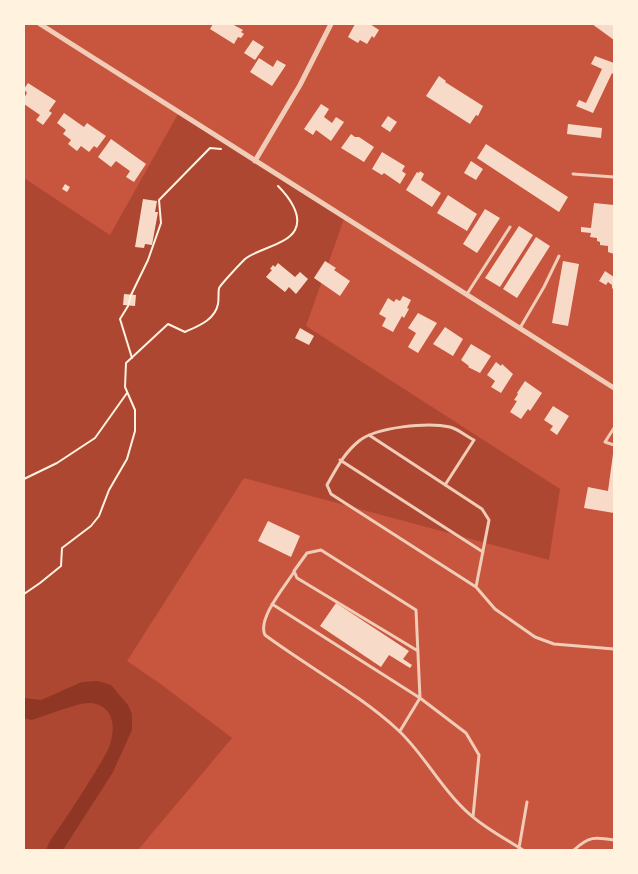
<svg xmlns="http://www.w3.org/2000/svg" width="638" height="874" font-family="'Times New Roman',serif">
  <style>
    .green { fill: #ae4732 }
    .water { fill: #8f3625 }
    .building { fill: #f7dbc8 }
    .lines { fill: none; stroke-linecap: round; stroke-linejoin: round }
    .path { stroke: #fff3e0; stroke-width: 2 }
    .service { stroke: #f1ccb7; stroke-width: 3 }
    .minor { stroke: #f1ccb7; stroke-width: 5 }
  </style>
  <rect width="100%" height="100%" fill="#c8553d"/>
  <!-- green -->
  <path class="green" d="M 178,114 L 344,219 L 306,326 L 560,489 L 549,560 L 244,478 L 127,661 L 162,685 L 232,738 L 138,850 L 24,850 L 24,178 L 110,235 Z"/>
  <!-- water -->
  <path class="water" d="M 98,681 L 111,685 L 128,705 L 132,714 L 132,730 L 113,772 L 63,850 L 46,850 L 50,841 C 65,819 80,797 94,774 C 99,765 105,757 109,747 C 116,729 115,705 90,703 C 79,702 45,716 31,720 L 24,718 L 24,698 L 41,700 L 82,682 Z"/>
  <!-- building -->
  <path class="building" d="M 213,24 L 232,24 L 243,30 L 241,32 L 244,34 L 241,38 L 238,37 L 234,44 L 210,29 Z
    M 355,24 L 370,24 L 379,30 L 374,38 L 372,36 L 367,44 L 360,40 L 358,43 L 348,37 Z
    M 592,24 L 614,24 L 614,40 Z
    M 253,40 L 264,47 L 255,60 L 244,53 Z
    M 595,56 L 614,63 L 614,75 L 612,73 L 593,113 L 576,106 L 579,100 L 586,103 L 602,69 L 591,64 Z
    M 259,58 L 273,67 L 277,60 L 286,65 L 272,86 L 250,72 Z
    M 439,76 L 446,81 L 445,82 L 483,106 L 478,116 L 476,115 L 470,124 L 426,96 Z
    M 28,83 L 56,101 L 49,111 L 52,113 L 43,125 L 36,120 L 40,115 L 24,104 L 24,98 L 27,93 L 24,89 Z
    M 321,104 L 329,109 L 324,117 L 332,123 L 336,117 L 344,122 L 331,141 L 316,130 L 313,135 L 304,129 Z
    M 64,113 L 84,127 L 87,123 L 106,136 L 97,148 L 94,146 L 89,152 L 81,146 L 77,151 L 68,144 L 71,140 L 63,134 L 66,130 L 57,123 Z
    M 388,116 L 397,122 L 390,132 L 381,126 Z
    M 568,124 L 602,128 L 601,138 L 567,134 Z
    M 351,134 L 355,137 L 359,137 L 374,147 L 364,162 L 341,148 Z
    M 111,139 L 146,164 L 134,182 L 126,177 L 130,171 L 116,161 L 111,167 L 98,157 Z
    M 486,144 L 568,197 L 559,212 L 477,158 Z
    M 382,152 L 405,166 L 402,171 L 406,174 L 400,184 L 384,173 L 382,175 L 372,169 Z
    M 471,161 L 483,169 L 476,180 L 464,173 Z
    M 420,171 L 424,174 L 421,180 L 441,193 L 432,207 L 406,190 L 417,172 L 419,173 Z
    M 65,184 L 70,187 L 67,192 L 62,189 Z
    M 448,195 L 477,214 L 467,231 L 437,213 Z
    M 143,199 L 157,201 L 155,212 L 158,212 L 152,245 L 145,244 L 144,248 L 135,247 Z
    M 594,203 L 614,205 L 614,254 L 608,252 L 608,246 L 600,245 L 600,242 L 597,241 L 597,238 L 590,237 L 591,233 L 581,232 L 581,227 L 591,228 Z
    M 485,209 L 500,218 L 477,253 L 463,244 Z
    M 519,226 L 533,235 L 500,287 L 485,278 Z
    M 536,237 L 550,246 L 517,298 L 503,289 Z
    M 325,261 L 336,268 L 334,270 L 350,281 L 340,296 L 314,278 Z
    M 563,261 L 579,264 L 568,326 L 552,323 Z
    M 278,263 L 295,277 L 300,272 L 308,279 L 296,294 L 289,287 L 285,292 L 266,277 L 272,270 L 270,269 L 273,265 L 275,267 Z
    M 605,271 L 614,277 L 614,290 L 612,288 L 612,285 L 608,282 L 606,285 L 599,281 Z
    M 124,294 L 136,295 L 135,306 L 123,305 Z
    M 403,296 L 411,300 L 407,308 L 409,309 L 404,318 L 402,316 L 393,332 L 382,326 L 386,318 L 379,314 L 388,298 L 394,302 L 396,299 L 400,301 Z
    M 418,313 L 437,323 L 418,353 L 408,347 L 416,333 L 408,328 Z
    M 445,327 L 463,339 L 453,356 L 433,344 Z
    M 300,328 L 314,336 L 309,345 L 295,338 Z
    M 471,344 L 491,356 L 480,373 L 468,367 L 469,366 L 461,360 Z
    M 496,362 L 501,366 L 502,364 L 513,374 L 501,393 L 491,387 L 495,381 L 487,375 Z
    M 525,381 L 542,393 L 530,411 L 528,409 L 521,419 L 510,412 L 517,401 L 514,400 L 518,394 L 517,393 Z
    M 553,406 L 569,416 L 557,435 L 550,430 L 553,426 L 544,420 Z
    M 613,454 L 614,513 L 584,508 L 588,487 L 608,491 Z
    M 268,521 L 300,536 L 291,557 L 258,541 Z
    M 336,603 L 409,651 L 403,659 L 412,665 L 410,668 L 389,655 L 381,667 L 320,626 Z"/>
  <g class="lines">
    <!-- path -->
    <path class="path" d="M 132,358 L 120,319 L 128,306 L 131,295 L 148,260 L 161,223 L 159,200 L 210,148 L 221,149
      M 24,479 L 57,463 L 95,438 L 127,393
      M 24,594 L 40,583 L 61,566 L 62,548 L 91,526 L 99,516 L 109,490 L 127,459 L 135,431 L 135,410 L 125,387 L 126,363 L 168,324 L 185,332 C 198,326 215,320 218,304 C 219,299 218,293 219,288 C 222,283 240,264 245,259 C 257,249 287,245 295,230 C 303,215 288,196 278,186"/>
    <!-- service -->
    <path class="service" d="M 573,174 L 614,177
      M 467,294 L 510,227
      M 520,328 L 544,287 L 559,256
      M 614,428 L 605,442 L 614,445
      M 369,435 L 482,509 L 489,520 L 476,587
      M 340,460 L 483,552
      M 445,485 L 474,440 C 466,436 458,429 450,427 C 428,422 376,427 359,441 C 344,453 336,469 327,485 L 331,494 L 476,587 L 495,609 L 535,637 L 554,644 L 614,649
      M 294,572 C 285,586 257,619 265,635 C 308,667 359,694 398,730 C 422,752 438,783 461,806 C 478,824 502,837 523,850
      M 272,604 L 420,698 L 466,733 L 479,755 L 473,817
      M 400,731 L 420,698 L 416,610 L 321,550 L 307,553 L 294,571 L 297,578 L 418,651
      M 519,848 L 527,802
      M 574,850 C 589,836 595,837 614,840"/>
    <!-- minor -->
    <path class="minor" d="M 40,24 L 614,388
      M 255,161 L 300,85 L 331,24"/>
  </g>
  <!-- border -->
  <rect width="638" height="874" fill="none" stroke="#fff3e0" stroke-width="50"/>
</svg>
